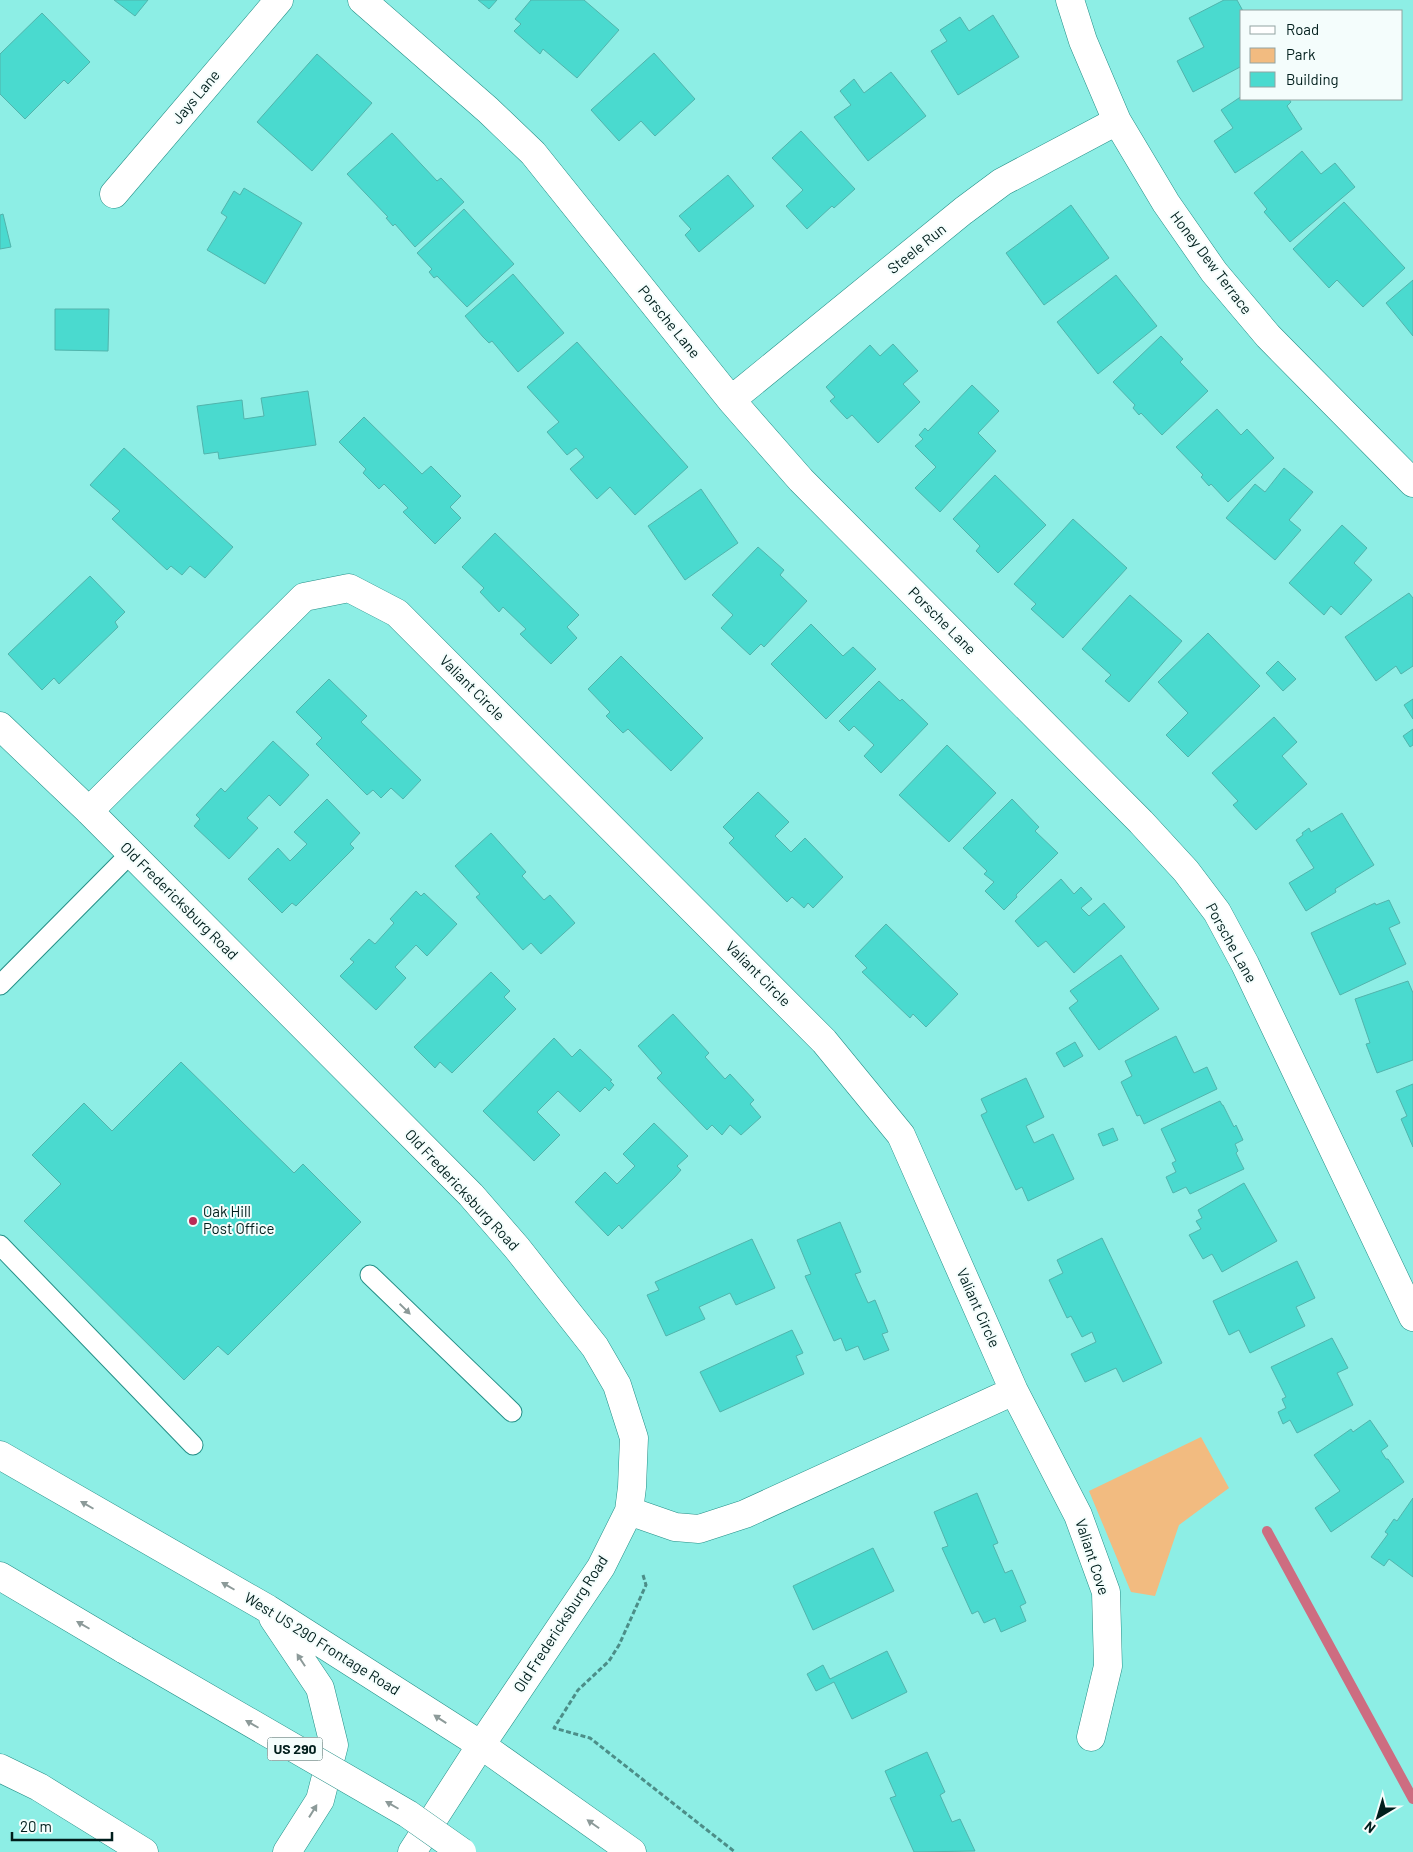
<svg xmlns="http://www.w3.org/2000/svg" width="1413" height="1852" font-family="Barlow,sans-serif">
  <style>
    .green { fill: #f2bb80 }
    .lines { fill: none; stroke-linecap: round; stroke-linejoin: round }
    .stream { stroke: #cd6d81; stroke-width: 10 }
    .building { fill: #4adacf; stroke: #51b4ac }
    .service-casing { stroke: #248f87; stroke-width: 21 }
    .minor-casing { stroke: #248f87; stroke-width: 29 }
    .tertiary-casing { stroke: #248f87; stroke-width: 29 }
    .secondary-casing { stroke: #248f87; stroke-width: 29 }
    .motorway-casing { stroke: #248f87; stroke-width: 29 }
    .path { stroke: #4c8e88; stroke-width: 3; stroke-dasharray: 5 2.5; stroke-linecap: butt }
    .service { stroke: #fff; stroke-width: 19 }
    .minor { stroke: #fff; stroke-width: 28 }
    .tertiary { stroke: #fff; stroke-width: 28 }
    .secondary { stroke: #fff; stroke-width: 28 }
    .motorway { stroke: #fff; stroke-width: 28 }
    .motorway-bridge-casing { stroke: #248f87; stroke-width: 29; stroke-linecap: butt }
    .motorway-bridge { stroke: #fff; stroke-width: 28 }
    .oneway { fill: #8c9a99 }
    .poi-dot { fill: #ba2b57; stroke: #f4fdfc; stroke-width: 2 }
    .labels { text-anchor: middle; stroke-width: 4; stroke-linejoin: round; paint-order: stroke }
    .shield { fill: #f4fdfc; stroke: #49615f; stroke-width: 1 }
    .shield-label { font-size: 14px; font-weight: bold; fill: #001e1c }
    .street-label { font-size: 15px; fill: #001e1c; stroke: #f4fdfc }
    .poi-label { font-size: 15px; fill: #001e1c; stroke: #f4fdfc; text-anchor: start }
  </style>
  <rect width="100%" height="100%" fill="#8deee5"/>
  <!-- green -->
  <path class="green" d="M 1201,1437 L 1229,1488 L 1179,1525 L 1155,1596 L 1131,1592 L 1089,1491 Z"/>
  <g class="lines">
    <!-- stream -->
    <path class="stream" d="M 1267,1531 L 1413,1799"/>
  </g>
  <!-- building -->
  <path class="building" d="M 114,0 L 148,0 L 135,16 Z
    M 478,0 L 497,0 L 489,9 Z
    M 531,0 L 584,0 L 619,30 L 577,78 L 543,49 L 540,54 L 514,31 L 521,24 L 515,19 Z
    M 1224,0 L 1237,0 L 1243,11 L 1242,66 L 1193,92 L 1177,61 L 1204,47 L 1189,18 Z
    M 42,13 L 90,62 L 68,84 L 64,80 L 25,119 L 0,94 L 0,54 Z
    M 993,15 L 1019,57 L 958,95 L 931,51 L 947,41 L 940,30 L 960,17 L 969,31 Z
    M 654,53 L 695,99 L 655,136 L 641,121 L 619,141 L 591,110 Z
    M 317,54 L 372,103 L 312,171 L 257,122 Z
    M 891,72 L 926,116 L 868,161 L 834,117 L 851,105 L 840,91 L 854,79 L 864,93 Z
    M 1242,96 L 1242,99 L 1289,99 L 1291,102 L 1287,106 L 1302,129 L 1235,173 L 1214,141 L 1233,128 L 1221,110 Z
    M 801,131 L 855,189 L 834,208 L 832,206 L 807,229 L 786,206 L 803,190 L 772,158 Z
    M 392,133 L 437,181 L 441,178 L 464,202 L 415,247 L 395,224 L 393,226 L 386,218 L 388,217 L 347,174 Z
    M 1302,151 L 1321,174 L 1335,163 L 1355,187 L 1290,242 L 1264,212 L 1267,209 L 1254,193 Z
    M 728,175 L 754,206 L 699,252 L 685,235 L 691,229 L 679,216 Z
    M 244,188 L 302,223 L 265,284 L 207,250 L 227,217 L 221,213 L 234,191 L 240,195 Z
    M 1344,202 L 1405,268 L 1363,307 L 1337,280 L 1329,288 L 1293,249 Z
    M 1071,205 L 1109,258 L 1044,305 L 1006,253 Z
    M 464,209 L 514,264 L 467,307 L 437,276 L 434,278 L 429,272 L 432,269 L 417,253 Z
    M 3,214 L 11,247 L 0,249 L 0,215 Z
    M 513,274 L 564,333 L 518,372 L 492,341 L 489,343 L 483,337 L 465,316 Z
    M 1116,275 L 1157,326 L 1098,374 L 1057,322 Z
    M 1413,280 L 1413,336 L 1386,303 Z
    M 55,309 L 109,309 L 108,351 L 55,350 Z
    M 1161,336 L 1183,359 L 1180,362 L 1208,391 L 1162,435 L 1141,413 L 1139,415 L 1133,408 L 1135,405 L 1113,382 Z
    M 577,342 L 688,467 L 635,515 L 610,487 L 597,499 L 570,469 L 584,457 L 576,448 L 567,455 L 547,432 L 559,422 L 527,387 Z
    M 893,344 L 918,371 L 903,384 L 920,402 L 878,443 L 852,415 L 847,419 L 846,418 L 830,401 L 835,397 L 826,387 L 870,345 L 880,356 Z
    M 972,385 L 999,411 L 978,433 L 996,451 L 940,512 L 915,488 L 936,467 L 915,446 L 923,439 L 919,435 L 925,428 L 928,431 Z
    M 308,391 L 316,445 L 219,459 L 218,452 L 204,454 L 197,406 L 242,400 L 244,419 L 264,416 L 261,398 Z
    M 1217,409 L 1241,435 L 1247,429 L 1274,458 L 1228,502 L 1211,484 L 1209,486 L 1201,477 L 1203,475 L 1176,447 Z
    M 364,417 L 422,474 L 431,466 L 461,496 L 450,507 L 461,518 L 435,544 L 403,512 L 408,508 L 384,484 L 379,489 L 363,473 L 366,469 L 339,442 Z
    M 124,448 L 233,547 L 205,578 L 190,566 L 182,575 L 171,566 L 167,570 L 112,519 L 120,511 L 90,485 Z
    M 1284,468 L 1313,492 L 1289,520 L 1301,530 L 1275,560 L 1226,518 L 1255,484 L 1265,492 Z
    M 995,475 L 1046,525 L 998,573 L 976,551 L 980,546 L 953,519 Z
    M 701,489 L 738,543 L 685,580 L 648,526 Z
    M 1073,519 L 1127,568 L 1063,638 L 1031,609 L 1036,604 L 1014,584 Z
    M 1342,525 L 1367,548 L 1354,563 L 1372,580 L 1341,615 L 1331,606 L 1324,615 L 1289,583 Z
    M 495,533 L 579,615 L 567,627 L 577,638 L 551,664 L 520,634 L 526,629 L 503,607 L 499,612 L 480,592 L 484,588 L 462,567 Z
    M 758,547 L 784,570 L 780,575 L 807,601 L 764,647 L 761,644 L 750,655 L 721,628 L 733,615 L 712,595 Z
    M 90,576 L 125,612 L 115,622 L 118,627 L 59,684 L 54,678 L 42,690 L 8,654 Z
    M 1409,593 L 1413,598 L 1413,666 L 1401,674 L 1396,666 L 1376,681 L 1345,637 Z
    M 1130,595 L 1182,641 L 1129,702 L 1105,681 L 1111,675 L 1082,649 Z
    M 811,624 L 843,656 L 853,647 L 876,669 L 826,719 L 771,664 Z
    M 1208,633 L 1260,686 L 1188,757 L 1166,735 L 1188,713 L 1158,682 Z
    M 621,656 L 703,738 L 671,771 L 628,729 L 623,733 L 606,716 L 610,712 L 588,689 Z
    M 1278,661 L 1296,679 L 1283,691 L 1266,673 Z
    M 329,679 L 367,716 L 361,722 L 421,780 L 403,799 L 391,788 L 381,798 L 373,790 L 367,795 L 316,744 L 322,738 L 296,712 Z
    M 879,681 L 900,701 L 902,699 L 928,724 L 881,773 L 864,756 L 874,745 L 854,726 L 849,731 L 839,721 Z
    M 1413,699 L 1413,719 L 1404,705 Z
    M 1274,717 L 1297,742 L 1282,756 L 1307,784 L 1256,830 L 1233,805 L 1238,801 L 1212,773 Z
    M 1413,729 L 1413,745 L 1410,747 L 1403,736 Z
    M 273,741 L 309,775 L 280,806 L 269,795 L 247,818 L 258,828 L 229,859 L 194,826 L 200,819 L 196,815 L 221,788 L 225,792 Z
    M 947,745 L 996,793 L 949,842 L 899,795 Z
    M 758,792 L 789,822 L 775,836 L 791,852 L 805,838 L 843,877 L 813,908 L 808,903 L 804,908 L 792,897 L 787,902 L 729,843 L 734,838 L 723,827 Z
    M 327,799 L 360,833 L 350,844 L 354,848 L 296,906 L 292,903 L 282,913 L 248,879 L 278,848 L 290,861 L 307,844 L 294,832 Z
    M 1012,799 L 1039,827 L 1035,831 L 1058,853 L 1016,895 L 1017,897 L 1004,910 L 985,891 L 994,882 L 984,874 L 987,871 L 963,848 Z
    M 1342,813 L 1374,865 L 1335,889 L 1336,892 L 1306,911 L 1289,883 L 1314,868 L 1296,840 L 1303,835 L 1302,833 L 1309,828 L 1311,832 Z
    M 491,833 L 526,872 L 522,876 L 544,900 L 550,895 L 575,923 L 541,954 L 531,943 L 523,950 L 476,897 L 480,894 L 455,866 Z
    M 1061,879 L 1074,894 L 1081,887 L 1092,899 L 1081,908 L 1089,916 L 1104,903 L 1125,927 L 1074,973 L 1046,941 L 1038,947 L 1015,921 Z
    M 416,891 L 421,896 L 424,893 L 457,924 L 427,956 L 416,945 L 395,967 L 406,978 L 376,1010 L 340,976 L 354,962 L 350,959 L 369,939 L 375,944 L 394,923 L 390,919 Z
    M 1389,900 L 1400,923 L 1389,928 L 1406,964 L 1340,995 L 1311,933 L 1375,903 L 1376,905 Z
    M 886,924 L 958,994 L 926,1027 L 913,1014 L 910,1018 L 862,972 L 867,968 L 855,956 Z
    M 1121,955 L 1159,1009 L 1099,1050 L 1069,1008 L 1078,1001 L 1070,991 Z
    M 491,972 L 510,991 L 504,997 L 516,1009 L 452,1073 L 440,1062 L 435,1068 L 414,1047 Z
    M 1408,981 L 1413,993 L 1413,1060 L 1377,1073 L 1366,1044 L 1370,1043 L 1355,999 Z
    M 673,1014 L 709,1053 L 705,1057 L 725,1079 L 730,1074 L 754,1100 L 750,1104 L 761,1117 L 741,1135 L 730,1125 L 722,1135 L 712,1125 L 707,1130 L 657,1078 L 662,1073 L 638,1046 Z
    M 1176,1036 L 1194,1073 L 1207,1067 L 1217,1089 L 1144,1124 L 1140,1115 L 1137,1116 L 1121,1082 L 1132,1076 L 1125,1061 Z
    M 554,1038 L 572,1057 L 580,1049 L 612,1080 L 610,1081 L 614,1085 L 609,1091 L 605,1087 L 580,1112 L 558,1091 L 537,1112 L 560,1135 L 534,1161 L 483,1111 Z
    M 1075,1042 L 1083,1056 L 1064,1067 L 1056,1053 Z
    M 181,1062 L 294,1173 L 303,1164 L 361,1222 L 228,1355 L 218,1346 L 184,1380 L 24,1221 L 61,1184 L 32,1155 L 84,1103 L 112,1131 Z
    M 1026,1078 L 1044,1117 L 1026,1126 L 1034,1143 L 1053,1134 L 1074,1179 L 1028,1201 L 1022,1187 L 1016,1190 L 981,1115 L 987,1112 L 981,1099 Z
    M 1413,1084 L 1413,1147 L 1401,1119 L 1407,1116 L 1396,1091 Z
    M 1220,1101 L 1222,1105 L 1223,1105 L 1234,1127 L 1236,1125 L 1243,1140 L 1235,1144 L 1238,1151 L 1236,1153 L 1244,1169 L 1190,1194 L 1186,1187 L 1173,1193 L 1166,1177 L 1176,1172 L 1172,1163 L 1176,1161 L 1161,1129 Z
    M 654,1123 L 688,1156 L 677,1166 L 681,1170 L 675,1177 L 622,1229 L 619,1225 L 608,1236 L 575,1202 L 605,1172 L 617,1184 L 635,1166 L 623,1154 Z
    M 1113,1128 L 1118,1140 L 1103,1146 L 1098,1134 Z
    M 1244,1183 L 1277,1241 L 1222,1272 L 1212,1254 L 1203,1259 L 1189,1235 L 1201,1229 L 1196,1221 L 1202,1218 L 1198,1210 Z
    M 840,1222 L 861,1272 L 855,1274 L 868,1303 L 875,1300 L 888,1332 L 882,1334 L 889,1350 L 864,1360 L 858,1346 L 846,1351 L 841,1338 L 834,1341 L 805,1276 L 811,1274 L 797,1240 Z
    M 1102,1238 L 1162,1363 L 1123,1382 L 1116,1368 L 1085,1382 L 1071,1354 L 1096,1342 L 1092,1332 L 1082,1337 L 1071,1316 L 1067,1318 L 1049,1280 L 1063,1273 L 1057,1260 Z
    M 752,1239 L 775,1288 L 736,1305 L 730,1293 L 699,1307 L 705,1319 L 666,1336 L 647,1295 L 659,1290 L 655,1282 Z
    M 1297,1261 L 1315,1298 L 1296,1307 L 1305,1326 L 1250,1353 L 1239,1330 L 1229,1335 L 1213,1301 Z
    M 792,1330 L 803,1353 L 796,1356 L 804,1374 L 720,1412 L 700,1372 Z
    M 1332,1338 L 1348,1368 L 1337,1373 L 1353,1405 L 1297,1433 L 1290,1420 L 1283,1424 L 1278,1412 L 1286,1408 L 1282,1399 L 1286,1397 L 1271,1367 Z
    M 1370,1420 L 1388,1446 L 1381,1451 L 1386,1459 L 1388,1459 L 1404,1482 L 1331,1532 L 1315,1508 L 1340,1491 L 1314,1455 L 1351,1429 L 1353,1432 Z
    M 977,1493 L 998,1543 L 993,1545 L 1005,1573 L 1012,1570 L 1026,1603 L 1020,1606 L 1026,1621 L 1001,1632 L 995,1618 L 984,1623 L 978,1611 L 972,1614 L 942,1548 L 948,1546 L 934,1512 Z
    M 1413,1498 L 1413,1577 L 1389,1559 L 1384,1566 L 1371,1557 L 1388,1534 L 1385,1532 L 1394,1519 L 1397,1521 Z
    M 873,1548 L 894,1591 L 813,1630 L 793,1586 Z
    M 887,1651 L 907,1692 L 852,1719 L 834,1682 L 816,1691 L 807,1674 L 823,1665 L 830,1679 Z
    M 927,1752 L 945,1792 L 940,1795 L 952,1822 L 960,1819 L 975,1851 L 914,1852 L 890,1798 L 896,1796 L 885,1771 Z"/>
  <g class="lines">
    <defs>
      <path id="service" d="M 0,985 L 131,853
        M 0,1245 L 193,1445
        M 370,1275 L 512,1412"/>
      <path id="minor" d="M 362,0 L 488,110 L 533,153 L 731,400 L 801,480 L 1141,822 L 1186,871 L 1217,912 L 1245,964 L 1413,1317
        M 1070,0 L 1083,41 L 1117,121 L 1166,203 L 1214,272 L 1268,336 L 1413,483
        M 114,194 L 279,0
        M 731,400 L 963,211 L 1002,182 L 1117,121
        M 0,726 L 89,811 L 471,1195 L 517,1248 L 595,1347 L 617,1385 L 634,1438 L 632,1487 L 629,1511 L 601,1567 L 481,1745
        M 89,811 L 304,597 L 349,588 L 397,613 L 824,1041 L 901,1135 L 1014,1391 L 1078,1515 L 1106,1592 L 1108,1666 L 1091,1737
        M 629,1511 L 675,1527 L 699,1529 L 745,1514 L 1014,1391"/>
      <path id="tertiary" d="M 412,1852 L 481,1745"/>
      <path id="secondary" d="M 0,1455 L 268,1609 L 481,1745 L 632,1852
        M 273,1618 L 320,1688 L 334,1745 L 320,1800 L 287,1852"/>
      <path id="motorway" d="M 0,1576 L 125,1650
        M 0,1768 L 39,1787 L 144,1852"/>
    </defs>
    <!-- service casing -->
    <use href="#service" class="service-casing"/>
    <!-- minor casing -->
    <use href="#minor" class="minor-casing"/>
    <!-- tertiary casing -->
    <use href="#tertiary" class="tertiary-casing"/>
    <!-- secondary casing -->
    <use href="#secondary" class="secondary-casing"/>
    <!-- motorway casing -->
    <use href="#motorway" class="motorway-casing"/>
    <!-- path -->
    <path class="path" d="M 643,1575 L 646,1585 L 619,1645 L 609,1661 L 578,1690 L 554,1728 L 590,1738 L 735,1852"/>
    <!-- service -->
    <use href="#service" class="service"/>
    <!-- minor -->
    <use href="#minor" class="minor"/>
    <!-- tertiary -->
    <use href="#tertiary" class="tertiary"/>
    <!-- secondary -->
    <use href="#secondary" class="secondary"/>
    <!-- motorway -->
    <use href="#motorway" class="motorway"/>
    <defs>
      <path id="motorway-bridge" d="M 125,1650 L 408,1814 L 462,1852"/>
    </defs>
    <!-- motorway-bridge casing -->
    <use href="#motorway-bridge" class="motorway-bridge-casing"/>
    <!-- motorway-bridge -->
    <use href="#motorway-bridge" class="motorway-bridge"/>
  </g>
  <!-- one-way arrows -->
  <defs><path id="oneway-solid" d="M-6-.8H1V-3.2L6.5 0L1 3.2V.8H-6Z" transform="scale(1.25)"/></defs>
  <g class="oneway">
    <use href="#oneway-solid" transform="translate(405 1309) rotate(44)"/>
    <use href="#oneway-solid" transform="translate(87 1505) rotate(-150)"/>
    <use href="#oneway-solid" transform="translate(228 1586) rotate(-150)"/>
    <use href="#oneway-solid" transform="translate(83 1625) rotate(-150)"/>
    <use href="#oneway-solid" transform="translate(301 1660) rotate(-123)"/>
    <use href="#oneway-solid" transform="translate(440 1719) rotate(-147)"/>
    <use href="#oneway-solid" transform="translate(252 1724) rotate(-150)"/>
    <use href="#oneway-solid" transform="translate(392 1805) rotate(-150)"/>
    <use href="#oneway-solid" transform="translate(313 1811) rotate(-58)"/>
    <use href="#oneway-solid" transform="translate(593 1824) rotate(-145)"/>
  </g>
  <!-- markers -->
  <circle class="poi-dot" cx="193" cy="1221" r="5"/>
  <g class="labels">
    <!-- shield labels -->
    <rect class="shield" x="267.5" y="1737.5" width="55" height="23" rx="4"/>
    <g class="shield-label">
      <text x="295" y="1754">US 290</text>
    </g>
    <!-- street labels -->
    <g class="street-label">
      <text transform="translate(196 97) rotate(-50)" y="5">Jays Lane</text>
      <text transform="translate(917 249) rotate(-39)" y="5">Steele Run</text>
      <text transform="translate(1211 263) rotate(53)" y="5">Honey Dew Terrace</text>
      <text transform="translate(669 322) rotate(51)" y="5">Porsche Lane</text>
      <text transform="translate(942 621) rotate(45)" y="5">Porsche Lane</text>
      <text transform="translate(472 688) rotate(45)" y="5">Valiant Circle</text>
      <text transform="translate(179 901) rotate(45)" y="5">Old Fredericksburg Road</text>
      <text transform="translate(1231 943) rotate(61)" y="5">Porsche Lane</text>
      <text transform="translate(758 974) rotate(45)" y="5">Valiant Circle</text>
      <text transform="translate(462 1190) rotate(47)" y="5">Old Fredericksburg Road</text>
      <text transform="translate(978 1308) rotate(66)" y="5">Valiant Circle</text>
      <text transform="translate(1092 1557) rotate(72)" y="5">Valiant Cove</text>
      <text transform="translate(561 1624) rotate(-57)" y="5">Old Fredericksburg Road</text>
      <text transform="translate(322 1644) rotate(32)" y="5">West US 290 Frontage Road</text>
    </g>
    <!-- poi labels -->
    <g class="poi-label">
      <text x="203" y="1217">Oak Hill<tspan x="203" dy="17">Post Office</tspan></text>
    </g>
  </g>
  <!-- legend -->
  <rect x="1240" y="10" width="162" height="90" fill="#f4fdfc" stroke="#92a4a2"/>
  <rect x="1250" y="26" width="25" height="8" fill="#ffffff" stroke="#92a4a2"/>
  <text x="1286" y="35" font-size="15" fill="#001e1c">Road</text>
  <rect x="1250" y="48" width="25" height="15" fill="#f2bb80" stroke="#92a4a2"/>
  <text x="1286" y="60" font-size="15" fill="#001e1c">Park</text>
  <rect x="1250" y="72" width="25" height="15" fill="#4adacf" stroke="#92a4a2"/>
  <text x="1286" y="85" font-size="15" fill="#001e1c">Building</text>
  <!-- north arrow -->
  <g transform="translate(1378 1817) rotate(218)" stroke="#f4fdfc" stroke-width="4" paint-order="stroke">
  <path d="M0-4L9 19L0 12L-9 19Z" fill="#001e1c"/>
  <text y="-8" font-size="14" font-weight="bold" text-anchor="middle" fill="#001e1c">N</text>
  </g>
  <!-- scale -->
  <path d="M12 1832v8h100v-8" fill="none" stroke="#001e1c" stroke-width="2.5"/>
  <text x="20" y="1832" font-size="15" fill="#001e1c" stroke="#f4fdfc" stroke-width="4" paint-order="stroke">20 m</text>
</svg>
